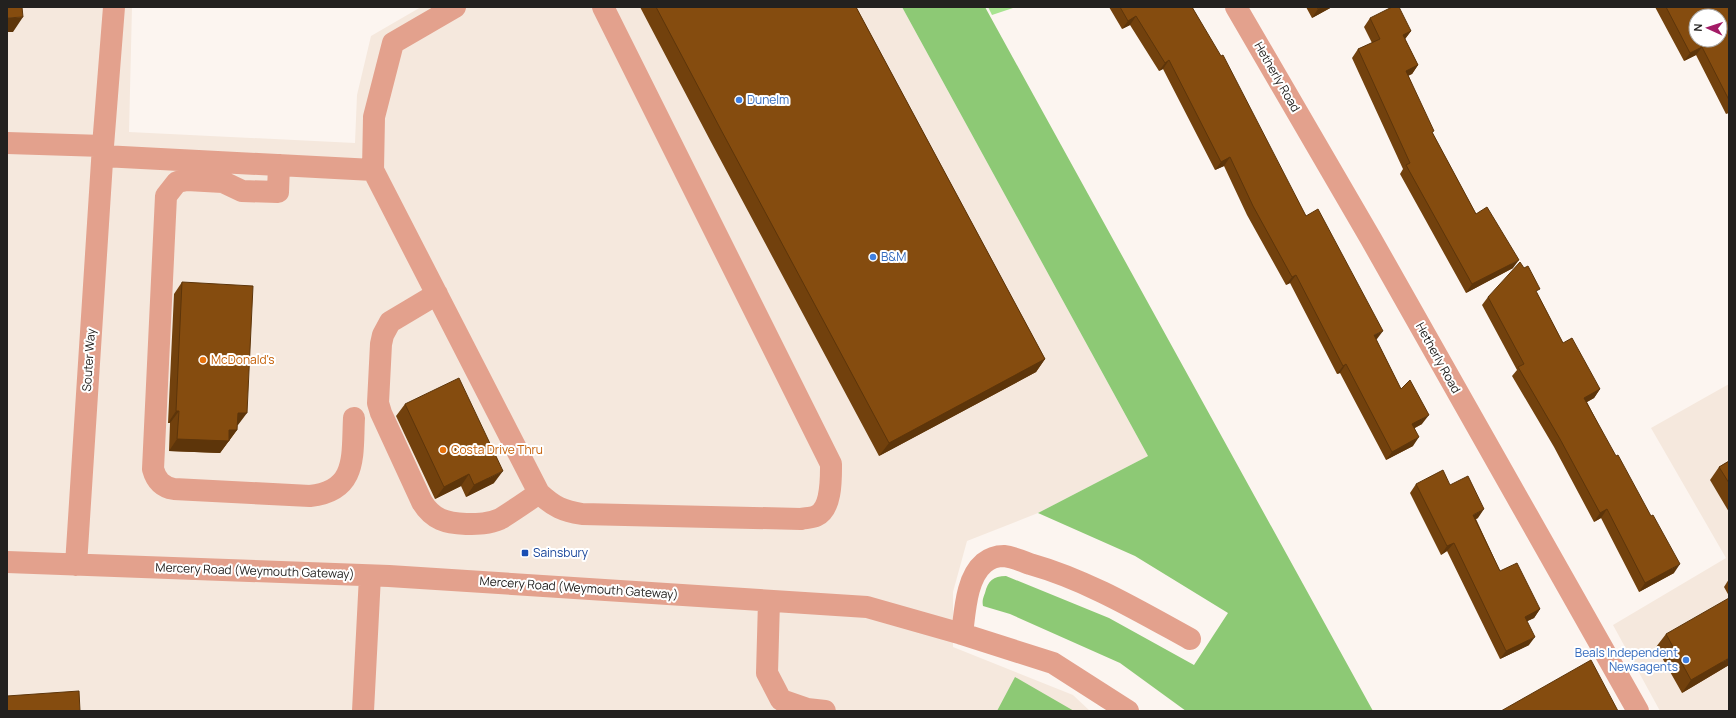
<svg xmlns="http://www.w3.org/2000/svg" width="1736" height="718" font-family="Manrope,sans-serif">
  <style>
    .built { fill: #f5e8dd }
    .green { fill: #a7e390 }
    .forest { fill: #8dc975 }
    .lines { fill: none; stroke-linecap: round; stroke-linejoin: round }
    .minor { stroke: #e3a18d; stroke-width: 22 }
    .wall { fill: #72410d }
    .shaded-wall { fill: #5d350a }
    .building { fill: #854c0f; stroke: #5d350a; fill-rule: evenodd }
    .shop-dot { fill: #3f7fe0; stroke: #fff; stroke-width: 1.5 }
    .food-dot { fill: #e8710a; stroke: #fff; stroke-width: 1.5 }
    .transit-dot { fill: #1a4fb4; stroke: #fff; stroke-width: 1.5 }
    .labels { text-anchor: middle; stroke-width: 4; stroke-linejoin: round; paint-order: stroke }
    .street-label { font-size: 12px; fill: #23211f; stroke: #fff }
    .shop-label { font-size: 12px; fill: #366cbe; stroke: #fff; text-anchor: start }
    .food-label { font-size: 12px; fill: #c56008; stroke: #fff; text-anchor: start }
    .transit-label { font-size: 12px; fill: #164399; stroke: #fff; text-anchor: start }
  </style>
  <rect width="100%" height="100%" fill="#fcf5f0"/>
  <!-- built -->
  <path class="built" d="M 7,7 L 132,7 L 129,132 L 355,143 L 357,95 L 371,36 L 421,7 L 902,7 L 1148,456 L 1038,513 L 967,541 L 953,592 L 953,647 L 1073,695 L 1090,711 L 7,711 Z
    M 1729,384 L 1729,709 L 1726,711 L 1660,711 L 1613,625 L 1726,558 L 1651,428 Z"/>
  <!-- green -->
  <path class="green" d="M 988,7 L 1016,7 L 992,15 Z"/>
  <!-- forest -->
  <path class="forest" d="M 902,7 L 985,7 L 1373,711 L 1186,711 L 1120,663 L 1010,614 L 983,606 C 982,601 983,598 985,593 C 988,581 993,576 1006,576 L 1109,618 L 1194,665 L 1228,613 L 1135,556 L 1038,513 L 1148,456 Z
    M 1015,677 L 1074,711 L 997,711 Z"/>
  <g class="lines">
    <!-- minor -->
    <path class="minor" d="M 455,7 L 393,43 L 374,117 L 373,170 L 539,493 C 554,507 563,511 582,514 L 801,519 C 805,518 812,518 816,516 C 832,509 831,478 831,464 L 603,7
      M 1236,7 L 1371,239 L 1638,711
      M 7,143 L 103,146
      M 103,156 L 373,170
      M 279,165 L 278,192 L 242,191 L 223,182 L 187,180 L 177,182 L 166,196 L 153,469 C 156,480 162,487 174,489 L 310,496 C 358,491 352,455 354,418
      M 437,294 L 390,322 L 383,335 L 381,344 L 378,403 L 381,413 L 422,502 C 433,520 446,523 466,524 C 478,524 489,524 500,519 C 513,511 526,502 539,493
      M 7,562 L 389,576 L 867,607 L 962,634 L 1053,663 L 1128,711
      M 76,565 L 103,146 L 114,7
      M 769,601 L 767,673 L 781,700 L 807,709 L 825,711
      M 962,634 C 965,612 966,578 984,563 C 990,558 997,556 1004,556 C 1013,557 1022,561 1030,564 C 1087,580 1139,611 1190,639
      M 363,711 L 370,576"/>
  </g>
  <!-- wall -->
  <path class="wall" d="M 640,7 L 856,7 L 1045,359 L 1036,372 L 879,456 L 711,142 Z
    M 1109,7 L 1192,7 L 1306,216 L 1376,339 L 1401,389 L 1422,424 L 1415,428 L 1413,446 L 1386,460 L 1340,373 L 1337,374 L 1290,283 L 1286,285 L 1247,215 L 1224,166 L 1215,170 L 1163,69 L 1159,71 L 1130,25 L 1122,29 Z
    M 1306,7 L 1332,7 L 1312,18 Z
    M 1655,7 L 1729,7 L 1729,113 L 1726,114 L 1696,55 L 1684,61 Z
    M 1370,18 L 1411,31 L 1405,39 L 1418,65 L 1412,74 L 1408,75 L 1433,134 L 1476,214 L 1513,268 L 1466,293 L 1400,174 L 1403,169 L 1352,58 L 1358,49 L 1372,43 L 1364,27 Z
    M 182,282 L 238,425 L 237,425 L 237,430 L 220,453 L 169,451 L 170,423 L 168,423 L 174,294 Z
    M 1537,293 L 1563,343 L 1600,389 L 1594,398 L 1587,402 L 1674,573 L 1639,592 L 1601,518 L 1594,522 L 1554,447 L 1512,376 L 1517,370 L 1482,305 L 1488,297 Z
    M 405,404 L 494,483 L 466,497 L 461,486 L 435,499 L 396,416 Z
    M 1729,461 L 1729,512 L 1710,480 L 1719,467 Z
    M 1416,484 L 1478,518 L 1476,519 L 1500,571 L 1540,609 L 1534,618 L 1527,621 L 1529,645 L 1500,659 L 1447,551 L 1441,555 L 1410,493 Z
    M 1729,579 L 1729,596 L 1724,587 Z
    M 1666,634 L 1729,665 L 1682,693 L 1656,647 Z"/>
  <!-- shaded-wall -->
  <path class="shaded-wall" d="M 1322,7 L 1332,7 L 1312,18 L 1318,9 Z
    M 1136,16 L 1130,25 L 1122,29 L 1128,21 Z
    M 23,17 L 13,32 L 7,32 L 7,18 Z
    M 1411,31 L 1405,39 L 1403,35 Z
    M 1702,47 L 1696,55 L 1684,61 L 1690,53 Z
    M 1169,60 L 1163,69 L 1159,71 L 1165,63 Z
    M 1418,65 L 1412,74 L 1400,80 L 1406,71 Z
    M 1230,157 L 1224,166 L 1215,170 L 1221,162 Z
    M 1519,260 L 1513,268 L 1466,293 L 1472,284 Z
    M 1296,275 L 1290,283 L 1286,285 L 1292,277 Z
    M 1383,331 L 1377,339 L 1368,344 L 1374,335 Z
    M 1045,359 L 1036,372 L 879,456 L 889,443 Z
    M 1346,364 L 1340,373 L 1337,374 L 1343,366 Z
    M 1600,389 L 1594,398 L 1578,407 L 1584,398 Z
    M 176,411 L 179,411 L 170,423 L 168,423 Z
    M 238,413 L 247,413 L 238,425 L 229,425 Z
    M 1429,415 L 1422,424 L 1406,432 L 1412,424 Z
    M 229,430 L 237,430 L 220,453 L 169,451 L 177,439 Z
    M 1419,437 L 1413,446 L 1386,460 L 1392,452 Z
    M 503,471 L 494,483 L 466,497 L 474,485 Z
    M 469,474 L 461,486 L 435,499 L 444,487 Z
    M 1484,509 L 1478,518 L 1467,523 L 1473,515 Z
    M 1607,509 L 1601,518 L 1594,522 L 1600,513 Z
    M 1454,543 L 1447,551 L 1441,555 L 1447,546 Z
    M 1680,564 L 1674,573 L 1639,592 L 1645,583 Z
    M 1540,609 L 1534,618 L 1519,625 L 1525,617 Z
    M 1535,637 L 1529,645 L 1500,659 L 1506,651 Z
    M 1729,658 L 1729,665 L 1682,693 L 1691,680 Z"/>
  <!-- building -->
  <path class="building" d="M 7,7 L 22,7 L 23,17 L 7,18 Z
    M 656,7 L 856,7 L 1045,359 L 889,443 L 720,128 Z
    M 1120,7 L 1192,7 L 1221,56 L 1223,55 L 1306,216 L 1318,209 L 1383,331 L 1374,335 L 1401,389 L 1410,380 L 1429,415 L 1412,424 L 1419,437 L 1392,452 L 1346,364 L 1343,366 L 1296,275 L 1292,277 L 1253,206 L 1230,157 L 1221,162 L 1169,60 L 1165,63 L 1136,16 L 1128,21 Z
    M 1317,7 L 1322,7 L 1318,9 Z
    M 1392,7 L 1399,7 L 1411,31 L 1403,35 L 1418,65 L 1406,71 L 1434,131 L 1432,132 L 1476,214 L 1487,207 L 1519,260 L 1472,284 L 1406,165 L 1410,163 L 1358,49 L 1380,39 L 1370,18 Z
    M 1666,7 L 1729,7 L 1729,100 L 1702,47 L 1690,53 ZM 1696,16 L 1720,16 L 1720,40 L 1696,40 Z
    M 1520,262 L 1524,268 L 1528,266 L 1540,289 L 1536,291 L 1563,343 L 1572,338 L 1600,389 L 1584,398 L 1616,456 L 1618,455 L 1651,516 L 1653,515 L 1680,564 L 1645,583 L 1607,509 L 1600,513 L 1560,439 L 1518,367 L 1524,364 L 1488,297 Z
    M 182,282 L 253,286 L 247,413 L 238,413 L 237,430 L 229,430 L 229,441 L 177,439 L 179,411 L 176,411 Z
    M 459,378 L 503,471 L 474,485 L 469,474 L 444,487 L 405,404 Z
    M 1729,461 L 1729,483 L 1719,467 Z
    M 1443,470 L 1450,485 L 1468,476 L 1484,509 L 1473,515 L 1500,571 L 1517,563 L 1540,609 L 1525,617 L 1535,637 L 1506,651 L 1454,543 L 1447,546 L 1416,484 Z
    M 1729,598 L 1729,658 L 1691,680 L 1666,634 Z
    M 1591,660 L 1618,711 L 1501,711 Z
    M 79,691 L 80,711 L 7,711 L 7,696 Z"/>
  <!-- markers -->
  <g class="shop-dot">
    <circle cx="739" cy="100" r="4"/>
    <circle cx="873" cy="257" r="4"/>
    <circle cx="1686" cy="660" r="4"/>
  </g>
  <g class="food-dot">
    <circle cx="203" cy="360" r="4"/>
    <circle cx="443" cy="450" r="4"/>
  </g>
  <rect class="transit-dot" x="521" y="549" width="8" height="8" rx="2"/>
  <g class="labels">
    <!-- street labels -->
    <g class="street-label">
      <text transform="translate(1277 77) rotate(60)" y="4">Hetherly Road</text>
      <text transform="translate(1438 358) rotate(61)" y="4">Hetherly Road</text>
      <text transform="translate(89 360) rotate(-86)" y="4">Souter Way</text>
      <text transform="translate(255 571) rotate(2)" y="4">Mercery Road (Weymouth Gateway)</text>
      <text transform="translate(579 588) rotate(4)" y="4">Mercery Road (Weymouth Gateway)</text>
    </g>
    <!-- shop labels -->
    <g class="shop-label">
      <text x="747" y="104">Dunelm</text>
      <text x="881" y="261">B&amp;M</text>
      <text x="1678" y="657" text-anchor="end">Beals Independent<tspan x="1678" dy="14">Newsagents</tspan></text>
    </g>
    <!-- food labels -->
    <g class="food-label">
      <text x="211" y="364">McDonald's</text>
      <text x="451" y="454">Costa Drive Thru</text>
    </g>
    <!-- transit labels -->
    <g class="transit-label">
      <text x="533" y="557">Sainsbury</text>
    </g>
  </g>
  <!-- border -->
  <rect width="1736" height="718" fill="none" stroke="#23211f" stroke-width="16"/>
  <!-- north arrow -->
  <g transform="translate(1708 28) rotate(273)"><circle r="19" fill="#ffffff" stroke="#a7a6a5"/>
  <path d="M0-3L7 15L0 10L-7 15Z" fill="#a31b66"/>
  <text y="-6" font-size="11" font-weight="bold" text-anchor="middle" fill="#23211f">N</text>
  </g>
</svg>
